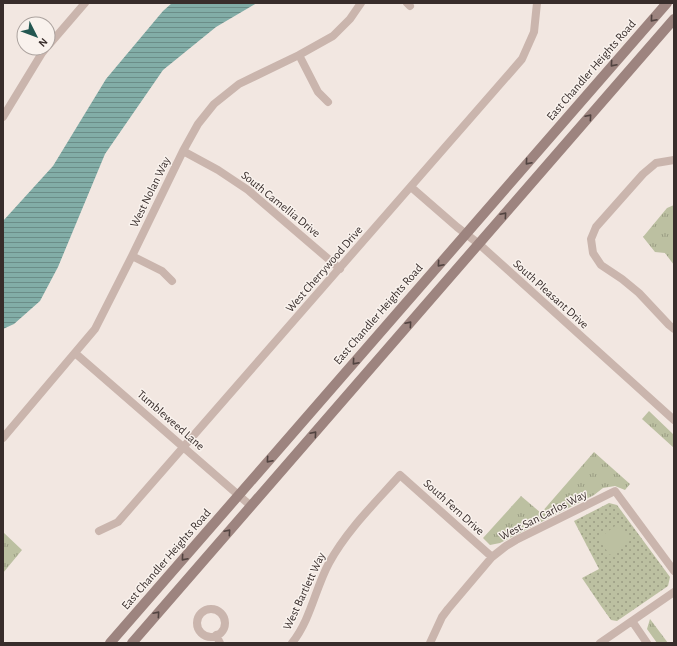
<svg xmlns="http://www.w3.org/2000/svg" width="677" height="646" font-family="'Alegreya Sans',sans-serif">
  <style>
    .grass { fill: url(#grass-tufts) }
    .park { fill: url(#park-dots) }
    .pitch { fill: #bcc0a1 }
    .water { fill: url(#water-rules) }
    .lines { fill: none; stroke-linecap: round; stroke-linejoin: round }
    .street { stroke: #cab5ad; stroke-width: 8 }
    .secondary { stroke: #9d847f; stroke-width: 10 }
    .oneway { stroke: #514340 }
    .labels { text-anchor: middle; stroke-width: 3; stroke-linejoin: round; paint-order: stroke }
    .street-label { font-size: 12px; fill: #382d2b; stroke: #f9f2ed }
  </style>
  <defs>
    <pattern id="grass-tufts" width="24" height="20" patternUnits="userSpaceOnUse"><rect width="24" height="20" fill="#bcc0a1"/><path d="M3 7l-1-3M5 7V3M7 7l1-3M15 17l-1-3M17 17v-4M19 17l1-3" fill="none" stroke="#9a9c83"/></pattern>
    <pattern id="park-dots" width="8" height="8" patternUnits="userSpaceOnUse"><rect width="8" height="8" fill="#bcc0a1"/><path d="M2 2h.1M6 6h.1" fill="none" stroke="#9a9c83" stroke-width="1.8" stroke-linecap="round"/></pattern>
    <pattern id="water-rules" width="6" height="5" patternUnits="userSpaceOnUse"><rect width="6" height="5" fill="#82ada7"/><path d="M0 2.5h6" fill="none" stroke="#6b8d88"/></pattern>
  </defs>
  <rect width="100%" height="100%" fill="#f2e7e1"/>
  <!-- grass -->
  <path class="grass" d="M 674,205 L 674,265 L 665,253 L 655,252 L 643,237 L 667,208 Z
    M 649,411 L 674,435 L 674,448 L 642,419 Z
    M 594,452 L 630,484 L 625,490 L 615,486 L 603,488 L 594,495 L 500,543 L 490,545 L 483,538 L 521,496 L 541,513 Z
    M 3,532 L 22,550 L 3,573 Z
    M 650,619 L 668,643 L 657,643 L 647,629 Z"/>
  <!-- park -->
  <path class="park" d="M 609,503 L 617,505 L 670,577 L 668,586 L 617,621 L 611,620 L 601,606 L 582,578 L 599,569 L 574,521 Z"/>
  <!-- pitch -->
  <path class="pitch" d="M 619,523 L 631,540 L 610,555 L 598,539 Z"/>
  <!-- water -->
  <path class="water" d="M 172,3 L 257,3 L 216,27 L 163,70 L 105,154 L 58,267 L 40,301 L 14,324 L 3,329 L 3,221 L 53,166 L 106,79 L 163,11 Z"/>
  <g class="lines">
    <!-- street -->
    <path class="street" d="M 407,3 L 410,6
      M 48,46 L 85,3
      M 299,55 L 318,92 L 328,102
      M 3,117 L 42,53 L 46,48
      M 183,151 L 218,170 L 248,190 L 340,269
      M 674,160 L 656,163 L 643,174 L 596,227 L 591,239 L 593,253 L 601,265 L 622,279 L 639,293 L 669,325 L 674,329
      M 411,187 L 457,227 L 479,244 L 674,420
      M 132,256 L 162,271 L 172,281
      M 75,353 L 251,506
      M 3,438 L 95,329 L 132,256 L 183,151 L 198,124 L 214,104 L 239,84 L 299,55 L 333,36 L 350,19 L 361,3
      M 99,531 L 118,522 L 522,59 L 534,32 L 537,3
      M197 623a14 14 0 1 1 28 0a14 14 0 1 1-28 0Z
      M 632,621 L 647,643
      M 216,635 L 220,643
      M 292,643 C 311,619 315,589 329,563 C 347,530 375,503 400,475 L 492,557
      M 430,643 L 442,617 L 448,609 L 492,557 L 506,546 L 516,540 L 615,491 L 674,571
      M 600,643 L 674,592"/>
    <!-- secondary -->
    <path class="secondary" d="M 110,643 L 667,3
      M 132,643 L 674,19"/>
  </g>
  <!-- one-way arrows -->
  <defs><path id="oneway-chevron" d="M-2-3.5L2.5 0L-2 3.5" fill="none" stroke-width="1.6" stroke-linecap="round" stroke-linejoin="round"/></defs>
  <g class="oneway">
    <use href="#oneway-chevron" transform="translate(653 19) rotate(131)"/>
    <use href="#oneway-chevron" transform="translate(613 64) rotate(131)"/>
    <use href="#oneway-chevron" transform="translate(589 117) rotate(-49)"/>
    <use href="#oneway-chevron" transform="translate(528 162) rotate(131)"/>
    <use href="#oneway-chevron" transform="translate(504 215) rotate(-49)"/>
    <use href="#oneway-chevron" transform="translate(440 264) rotate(131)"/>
    <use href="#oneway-chevron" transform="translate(409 324) rotate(-49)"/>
    <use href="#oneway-chevron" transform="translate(355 362) rotate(131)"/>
    <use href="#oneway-chevron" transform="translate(314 434) rotate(-49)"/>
    <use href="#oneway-chevron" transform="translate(269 460) rotate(131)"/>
    <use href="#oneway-chevron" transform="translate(228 532) rotate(-49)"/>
    <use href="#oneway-chevron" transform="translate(184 558) rotate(131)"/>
    <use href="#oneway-chevron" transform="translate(157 614) rotate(-49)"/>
  </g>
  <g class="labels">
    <!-- street labels -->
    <g class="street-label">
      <text transform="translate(591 70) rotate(-49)" y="4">East Chandler Heights Road</text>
      <text transform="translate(150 192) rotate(-64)" y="4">West Nolan Way</text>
      <text transform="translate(281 204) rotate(39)" y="4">South Camellia Drive</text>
      <text transform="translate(324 269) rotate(-49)" y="4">West Cherrywood Drive</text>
      <text transform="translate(551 294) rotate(42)" y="4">South Pleasant Drive</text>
      <text transform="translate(378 314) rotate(-49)" y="4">East Chandler Heights Road</text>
      <text transform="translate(171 420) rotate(41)" y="4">Tumbleweed Lane</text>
      <text transform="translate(454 507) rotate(42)" y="4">South Fern Drive</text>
      <text transform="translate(543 515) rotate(-27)" y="4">West San Carlos Way</text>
      <text transform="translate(166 559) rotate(-49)" y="4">East Chandler Heights Road</text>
      <text transform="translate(304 591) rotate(-65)" y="4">West Bartlett Way</text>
    </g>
  </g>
  <!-- border -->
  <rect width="677" height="646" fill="none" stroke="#382d2b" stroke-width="8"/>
  <!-- north arrow -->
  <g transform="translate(36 36) rotate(132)"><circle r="19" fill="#f9f2ed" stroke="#aca39f"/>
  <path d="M0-3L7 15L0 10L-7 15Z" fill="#235751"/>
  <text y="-6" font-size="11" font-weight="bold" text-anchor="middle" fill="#382d2b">N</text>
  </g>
</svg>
